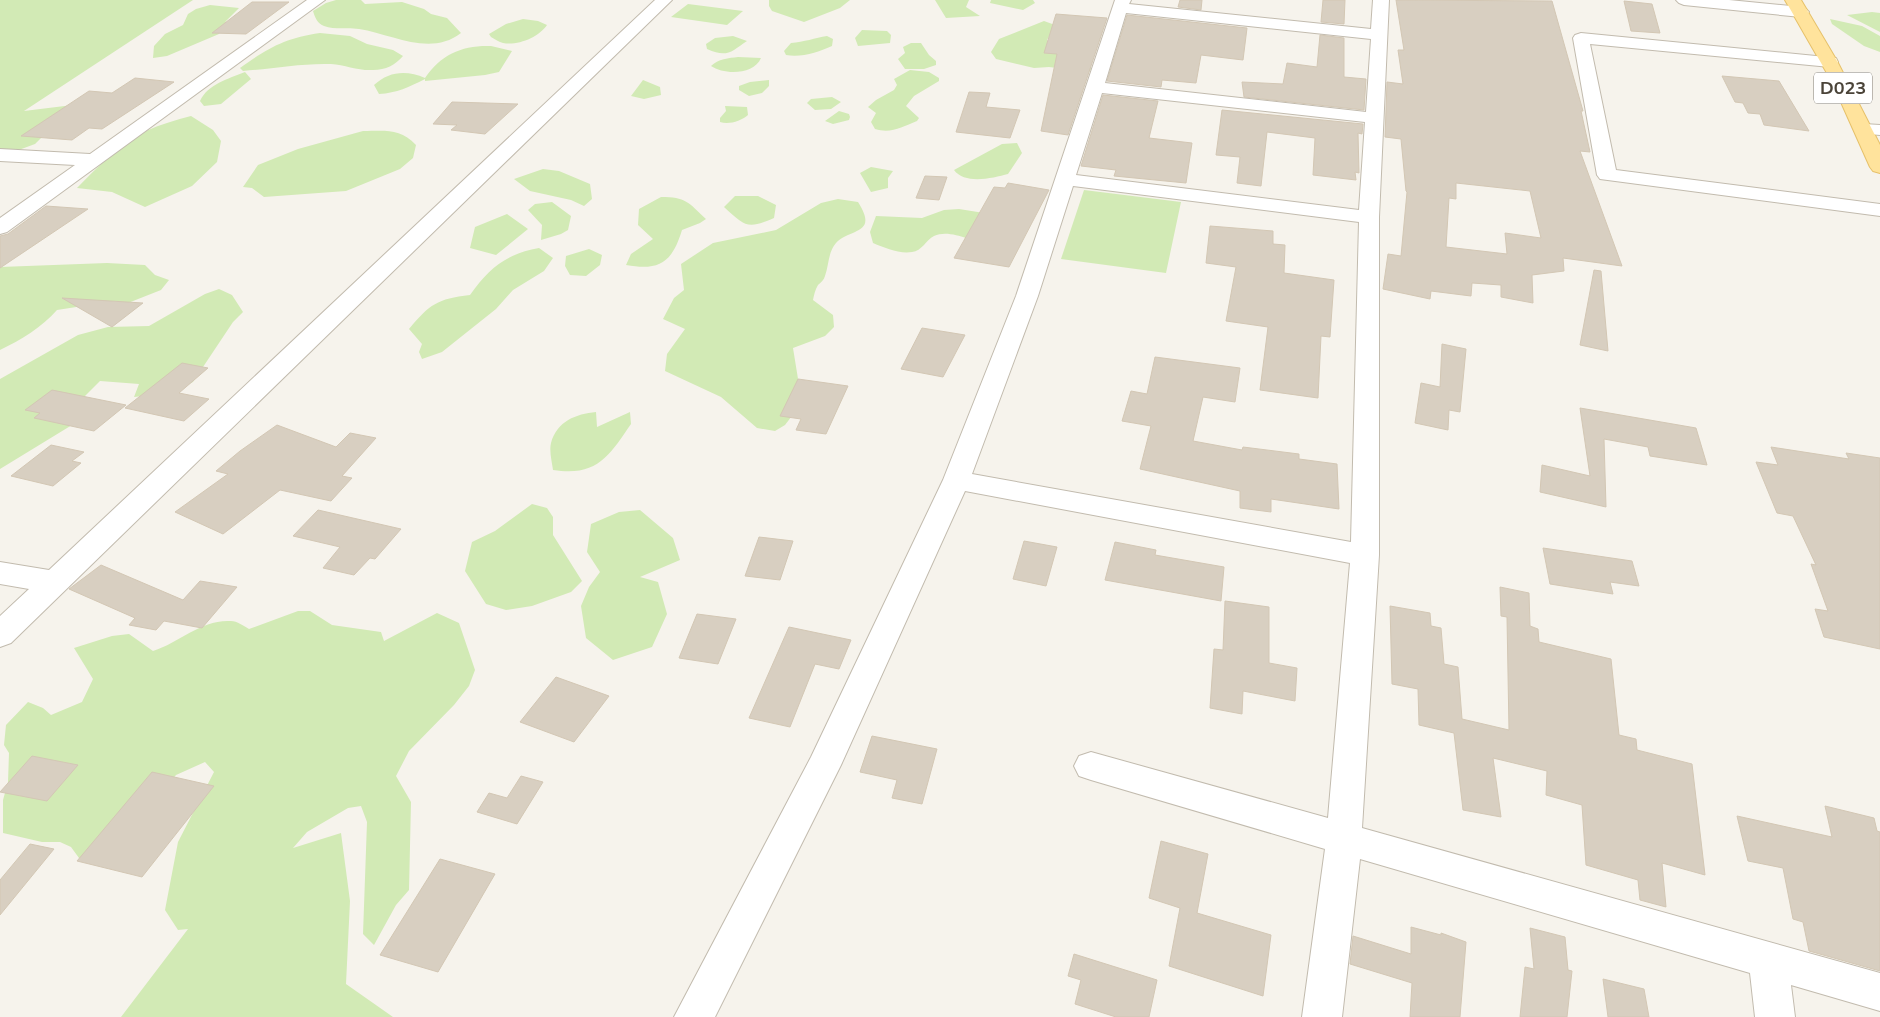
<svg xmlns="http://www.w3.org/2000/svg" width="1880" height="1017" font-family="Mulish,sans-serif">
  <style>
    .green { fill: #d2eab5 }
    .building { fill: #d8cfc1; stroke: #d3c7b4; fill-rule: evenodd }
    .lines { fill: none; stroke-linecap: round; stroke-linejoin: round }
    .street-casing { stroke: #c2bbae; stroke-width: 2 }
    .primary-casing { stroke: #e6c16a; stroke-width: 2 }
    .street { fill: #fff; fill-rule: evenodd }
    .primary { fill: #ffe39c; fill-rule: evenodd }
    .labels { text-anchor: middle; stroke-width: 4.5; stroke-linejoin: round; paint-order: stroke }
    .shield { fill: #fff; stroke: #817c74; stroke-width: 1 }
    .shield-label { font-size: 18px; font-weight: bold; fill: #4b4439 }
  </style>
  <rect width="100%" height="100%" fill="#f6f3ec"/>
  <!-- green -->
  <path class="green" d="M 0,0 L 193,0 L 24,111 L 89,103 L 46,133 L 35,144 L 16,151 L 0,154 Z
    M 336,0 L 361,0 L 365,4 L 402,2 L 424,9 L 431,14 L 447,18 L 461,33 C 430,57 392,34 359,29 C 348,27 335,30 324,26 C 318,24 315,18 313,11 L 326,3 Z
    M 769,0 L 850,0 L 840,8 L 804,22 L 772,11 L 769,6 Z
    M 935,0 L 969,0 L 966,7 L 980,16 L 946,18 Z
    M 991,0 L 1033,0 L 1035,3 L 1023,10 L 990,3 Z
    M 688,4 L 743,11 L 727,25 L 671,17 Z
    M 210,5 L 239,8 L 226,21 L 219,34 L 167,56 L 153,58 L 154,46 L 165,34 L 183,25 L 188,14 L 196,9 Z
    M 1872,12 L 1880,13 L 1880,32 L 1847,15 Z
    M 523,19 L 538,21 L 547,25 C 539,37 518,46 503,43 C 499,42 495,39 491,37 L 489,34 L 506,24 Z
    M 1830,19 L 1862,26 L 1880,36 L 1880,52 L 1864,46 L 1832,24 Z
    M 1044,21 L 1055,25 L 1047,40 L 1057,48 L 1089,63 L 1091,69 L 1085,78 L 1057,68 L 1049,67 L 1034,68 L 996,59 L 991,52 L 999,39 Z
    M 862,30 L 887,31 L 891,35 L 890,43 L 858,46 L 855,38 Z
    M 320,33 L 350,36 L 367,44 L 393,50 L 403,56 C 395,65 386,70 373,70 C 359,71 345,65 331,64 C 301,63 272,69 243,71 L 240,68 C 268,48 285,38 320,33 Z
    M 733,36 L 747,41 C 731,52 727,58 707,49 L 706,44 L 715,38 Z
    M 827,36 L 833,39 L 832,46 C 819,52 801,58 786,55 L 784,51 L 791,43 C 804,42 815,38 827,36 Z
    M 911,43 L 921,43 L 929,55 L 936,61 L 936,65 L 924,69 L 905,69 L 898,59 L 905,53 L 903,47 Z
    M 491,46 L 512,51 L 499,72 L 485,75 L 425,81 L 425,79 C 409,87 397,93 379,94 L 374,85 C 389,71 407,70 425,78 C 441,54 463,45 491,46 Z
    M 738,57 L 761,58 C 754,75 724,75 711,66 C 718,59 729,58 738,57 Z
    M 910,70 L 929,72 L 939,78 L 939,81 L 914,96 L 906,106 L 919,118 L 917,121 C 902,127 891,134 875,129 L 871,122 L 876,113 L 868,107 L 876,100 L 894,90 L 897,85 L 894,79 Z
    M 245,72 L 251,79 L 221,104 L 204,106 L 200,101 C 208,84 228,79 245,72 Z
    M 643,80 L 660,87 L 661,95 L 644,99 L 631,96 Z
    M 769,80 L 769,86 L 762,93 L 749,96 L 739,90 L 739,86 L 750,82 Z
    M 832,97 L 841,102 L 831,109 L 815,110 L 807,103 L 811,99 Z
    M 725,106 L 747,107 L 748,115 C 741,121 729,125 720,122 L 720,118 L 726,111 Z
    M 839,111 L 849,114 L 850,117 L 849,120 L 833,124 L 825,121 Z
    M 191,116 L 213,130 L 221,141 L 217,162 L 192,186 L 145,207 L 112,192 L 77,188 C 98,167 119,144 146,131 C 161,124 176,120 191,116 Z
    M 363,131 C 386,131 400,128 416,145 L 413,158 L 400,169 L 346,191 L 264,197 L 252,188 L 243,187 L 258,165 L 298,149 Z
    M 1017,143 L 1022,153 L 1008,174 C 993,178 965,185 954,170 L 1002,144 Z
    M 871,167 L 893,171 L 888,178 L 888,188 L 871,192 L 860,173 Z
    M 543,169 L 559,171 L 590,184 L 592,199 L 584,206 L 571,200 L 530,191 L 514,179 Z
    M 1084,190 L 1181,202 L 1166,273 L 1061,259 Z
    M 735,196 L 758,196 L 776,205 L 774,218 C 747,230 745,226 724,207 Z
    M 661,197 C 686,197 688,202 706,219 L 700,223 L 682,230 C 672,263 659,271 626,265 L 631,254 L 653,239 L 638,225 L 639,209 Z
    M 838,199 L 858,202 C 879,235 850,228 836,243 C 828,252 829,265 825,276 C 824,280 821,282 818,285 C 815,290 814,295 813,300 L 833,315 L 834,327 L 825,336 L 793,348 L 799,385 L 798,408 L 785,425 L 775,431 L 757,428 L 721,397 L 665,371 L 667,354 L 685,329 L 663,319 L 674,298 L 684,290 L 681,264 L 713,243 L 776,230 L 821,203 Z
    M 552,202 L 571,216 L 568,230 L 561,234 L 541,240 L 542,225 L 528,210 L 535,204 Z
    M 959,209 L 984,213 L 966,238 C 957,235 944,231 934,236 C 926,240 922,251 912,252 C 899,254 885,248 873,243 L 870,232 L 876,216 L 922,218 L 944,210 Z
    M 507,214 L 528,229 L 496,255 L 470,248 L 475,227 Z
    M 539,248 L 553,258 L 544,271 L 513,290 L 496,309 L 442,352 L 422,359 L 419,352 L 422,344 L 409,329 C 430,304 437,299 470,295 C 489,268 506,254 539,248 Z
    M 589,249 L 602,255 L 600,265 L 586,276 L 570,275 L 565,266 L 566,256 Z
    M 107,263 L 145,265 L 155,275 L 169,280 L 161,290 L 128,303 L 115,301 L 57,310 C 42,327 21,340 0,350 L 0,267 Z
    M 219,289 L 232,295 L 243,312 L 233,322 L 193,382 L 171,393 L 134,397 L 139,384 L 100,381 L 84,397 L 90,414 L 0,469 L 0,379 L 78,335 L 108,327 L 149,326 L 205,294 Z
    M 596,412 L 597,427 L 630,412 L 631,424 C 609,456 597,477 553,470 C 552,462 549,451 551,443 C 557,421 576,414 596,412 Z
    M 532,504 L 547,508 L 553,517 L 553,535 L 582,581 L 571,592 L 532,606 L 506,610 L 486,604 L 465,571 L 472,542 L 495,531 Z
    M 640,510 L 673,538 L 680,560 L 640,577 L 658,582 L 667,614 L 652,647 L 613,660 L 586,638 L 581,606 L 589,587 L 600,572 L 587,552 L 591,524 L 619,512 Z
    M 298,611 L 310,611 L 332,625 L 381,632 L 384,641 L 437,613 L 459,623 L 475,670 L 469,686 L 454,705 L 409,751 L 396,776 L 411,802 L 409,890 L 396,905 L 374,945 L 363,934 L 367,822 L 361,806 L 348,808 L 307,832 L 293,848 L 341,833 L 350,901 L 346,984 L 393,1017 L 121,1017 L 188,929 L 178,930 L 165,910 L 178,842 L 214,772 L 205,762 L 176,775 L 128,832 L 99,859 L 79,858 L 71,847 L 60,842 L 42,842 L 3,833 L 3,800 L 8,782 L 9,753 L 4,745 L 6,725 L 28,702 L 43,708 L 51,715 L 82,702 L 93,679 L 74,648 L 112,636 L 129,634 L 153,651 C 180,642 202,619 231,621 C 237,621 244,626 249,629 Z"/>
  <!-- building -->
  <path class="building" d="M 1180,0 L 1202,0 L 1201,10 L 1178,7 Z
    M 1323,0 L 1345,0 L 1344,24 L 1321,22 Z
    M 1396,0 L 1552,1 L 1583,111 L 1581,111 L 1590,152 L 1580,151 L 1622,266 L 1563,258 L 1564,271 L 1532,275 L 1533,303 L 1501,297 L 1501,285 L 1472,283 L 1471,296 L 1431,291 L 1430,299 L 1383,289 L 1388,254 L 1401,256 L 1407,192 L 1406,191 L 1401,139 L 1385,137 L 1387,82 L 1403,84 L 1398,50 L 1404,50 ZM 1456,183 L 1530,191 L 1541,238 L 1505,233 L 1507,254 L 1446,247 L 1449,198 L 1456,199 Z
    M 1624,1 L 1652,4 L 1660,33 L 1631,31 Z
    M 252,2 L 289,2 L 246,34 L 212,33 Z
    M 1056,14 L 1107,18 L 1068,135 L 1041,131 L 1057,54 L 1044,53 Z
    M 1127,15 L 1247,28 L 1243,60 L 1201,55 L 1196,83 L 1162,80 L 1161,87 L 1107,81 Z
    M 1320,35 L 1344,38 L 1344,77 L 1366,79 L 1364,110 L 1244,97 L 1242,82 L 1283,84 L 1287,63 L 1317,67 Z
    M 1722,76 L 1779,81 L 1809,131 L 1764,125 L 1760,114 L 1748,113 L 1743,103 L 1735,102 Z
    M 135,78 L 174,82 L 102,129 L 89,128 L 72,140 L 21,136 L 89,91 L 112,93 Z
    M 969,92 L 990,93 L 986,107 L 1020,110 L 1010,138 L 956,132 Z
    M 1103,95 L 1158,101 L 1149,138 L 1192,143 L 1186,183 L 1114,176 L 1116,170 L 1081,166 Z
    M 452,102 L 518,104 L 485,134 L 451,130 L 457,125 L 433,124 Z
    M 1222,110 L 1363,124 L 1362,134 L 1358,133 L 1359,173 L 1355,172 L 1356,180 L 1313,175 L 1315,138 L 1267,132 L 1261,186 L 1237,183 L 1240,157 L 1216,155 Z
    M 925,176 L 947,177 L 939,200 L 916,198 Z
    M 1008,183 L 1049,190 L 1009,267 L 954,258 L 994,187 L 1005,188 Z
    M 46,206 L 88,209 L 0,268 L 0,236 L 8,234 Z
    M 1210,226 L 1273,231 L 1273,244 L 1285,245 L 1284,273 L 1334,280 L 1330,337 L 1321,336 L 1318,398 L 1260,390 L 1268,327 L 1226,321 L 1236,267 L 1206,263 Z
    M 1594,270 L 1601,271 L 1608,351 L 1580,345 Z
    M 62,298 L 143,303 L 112,327 Z
    M 922,328 L 965,335 L 943,377 L 901,369 Z
    M 1442,344 L 1466,349 L 1460,412 L 1449,410 L 1448,430 L 1415,423 L 1421,383 L 1440,387 Z
    M 1155,357 L 1240,368 L 1235,402 L 1203,397 L 1193,441 L 1242,450 L 1243,447 L 1299,454 L 1299,459 L 1337,464 L 1339,509 L 1271,499 L 1271,512 L 1240,508 L 1240,491 L 1140,469 L 1151,426 L 1122,421 L 1131,391 L 1147,394 Z
    M 182,363 L 208,368 L 179,393 L 209,399 L 184,421 L 125,408 Z
    M 798,379 L 848,386 L 826,434 L 796,430 L 801,419 L 780,416 Z
    M 52,390 L 67,393 L 126,405 L 94,431 L 34,418 L 40,413 L 25,410 Z
    M 1580,408 L 1696,428 L 1707,465 L 1650,456 L 1648,447 L 1604,439 L 1606,507 L 1540,492 L 1542,465 L 1590,476 Z
    M 277,425 L 336,447 L 350,433 L 376,438 L 342,476 L 352,478 L 331,501 L 280,490 L 223,534 L 175,512 L 228,474 L 216,471 L 240,451 Z
    M 51,445 L 84,452 L 72,461 L 81,463 L 53,486 L 11,476 Z
    M 1771,447 L 1849,459 L 1846,453 L 1880,458 L 1880,649 L 1824,637 L 1815,609 L 1828,611 L 1811,564 L 1816,565 L 1793,516 L 1777,513 L 1756,462 L 1778,465 Z
    M 318,510 L 401,529 L 375,559 L 370,558 L 354,575 L 323,568 L 340,547 L 293,536 Z
    M 759,537 L 793,541 L 780,580 L 745,576 Z
    M 1024,541 L 1057,547 L 1046,586 L 1013,579 Z
    M 1115,542 L 1156,550 L 1155,555 L 1224,567 L 1221,601 L 1105,580 Z
    M 1543,548 L 1632,561 L 1639,586 L 1610,582 L 1613,594 L 1550,584 Z
    M 101,565 L 183,600 L 200,581 L 237,587 L 202,628 L 164,621 L 156,630 L 129,625 L 135,618 L 69,589 Z
    M 1500,587 L 1529,593 L 1530,626 L 1538,629 L 1539,642 L 1611,659 L 1619,735 L 1636,739 L 1637,750 L 1692,764 L 1705,875 L 1662,863 L 1666,907 L 1640,900 L 1638,880 L 1586,865 L 1582,805 L 1546,795 L 1547,771 L 1493,758 L 1501,817 L 1463,810 L 1454,733 L 1419,725 L 1418,689 L 1392,684 L 1390,606 L 1430,613 L 1431,626 L 1441,628 L 1444,664 L 1458,667 L 1462,719 L 1509,730 L 1507,617 L 1501,616 Z
    M 1225,601 L 1269,607 L 1269,663 L 1297,668 L 1295,701 L 1243,691 L 1242,714 L 1210,708 L 1214,649 L 1223,650 Z
    M 697,614 L 736,619 L 718,664 L 679,658 Z
    M 789,627 L 851,640 L 839,669 L 815,664 L 790,727 L 749,718 Z
    M 556,677 L 609,696 L 574,742 L 520,722 Z
    M 872,736 L 937,749 L 922,804 L 892,798 L 897,780 L 860,772 Z
    M 32,756 L 78,765 L 47,801 L 0,792 Z
    M 152,772 L 214,786 L 142,877 L 77,861 Z
    M 521,776 L 543,782 L 517,824 L 477,812 L 489,793 L 507,798 Z
    M 1825,806 L 1874,818 L 1877,831 L 1880,832 L 1880,971 L 1809,951 L 1803,922 L 1793,919 L 1783,868 L 1748,861 L 1737,816 L 1832,837 Z
    M 1161,841 L 1208,854 L 1197,913 L 1271,935 L 1263,996 L 1169,966 L 1180,908 L 1149,898 Z
    M 30,844 L 54,849 L 0,915 L 0,880 Z
    M 440,859 L 495,874 L 438,972 L 380,955 Z
    M 1411,927 L 1441,935 L 1441,933 L 1466,942 L 1460,1017 L 1410,1017 L 1412,983 L 1350,964 L 1353,936 L 1411,954 Z
    M 1530,928 L 1565,937 L 1568,970 L 1572,971 L 1567,1017 L 1520,1017 L 1525,967 L 1534,969 Z
    M 1074,954 L 1157,980 L 1149,1017 L 1116,1017 L 1075,1004 L 1081,980 L 1068,976 Z
    M 1603,979 L 1644,989 L 1649,1017 L 1608,1017 Z"/>
  <g class="lines">
    <defs>
      <path id="street" d="M 307,0 L 325,0 L 7,232 L 0,234 L 0,218 L 75,165 L 0,161 L 0,149 L 90,154 Z
        M 655,0 L 672,0 L 11,643 L 0,647 L 0,616 L 29,589 L 0,584 L 0,562 L 49,570 Z
        M 1115,0 L 1131,0 L 1129,4 L 1371,29 L 1373,0 L 1389,0 L 1379,217 L 1379,555 L 1362,828 L 1880,973 L 1880,1011 L 1791,985 L 1795,1017 L 1755,1017 L 1750,973 L 1360,859 L 1342,1017 L 1302,1017 L 1325,849 L 1091,780 L 1079,776 L 1074,766 L 1079,756 L 1091,752 L 1328,818 L 1350,563 L 965,491 L 841,765 L 715,1017 L 674,1017 L 811,757 L 943,480 L 1016,296 ZM 1126,13 L 1371,39 L 1366,112 L 1105,83 ZM 1102,93 L 1365,122 L 1359,210 L 1076,175 ZM 1073,186 L 1359,222 L 1351,542 L 972,474 L 1038,296 Z
        M 1676,0 L 1729,0 L 1801,7 L 1806,9 L 1809,12 L 1806,15 L 1801,17 L 1684,5 L 1679,3 Z
        M 1581,33 L 1836,58 L 1838,62 L 1836,66 L 1830,67 L 1590,44 L 1616,170 L 1880,204 L 1880,216 L 1600,179 L 1597,175 L 1573,38 L 1575,35 Z
        M 1864,124 L 1880,125 L 1880,135 L 1858,133 L 1855,129 L 1858,125 Z"/>
      <path id="primary" d="M 1785,0 L 1801,0 L 1837,61 L 1880,145 L 1880,173 L 1873,171 L 1870,167 L 1832,82 Z"/>
    </defs>
    <!-- street casing -->
    <use href="#street" class="street-casing"/>
    <!-- primary casing -->
    <use href="#primary" class="primary-casing"/>
    <!-- street -->
    <use href="#street" class="street"/>
    <!-- primary -->
    <use href="#primary" class="primary"/>
  </g>
  <g class="labels">
    <!-- shield labels -->
    <rect class="shield" x="1814" y="72.5" width="58" height="31" rx="4"/>
    <g class="shield-label">
      <text x="1843" y="94">D023</text>
    </g>
  </g>
</svg>
